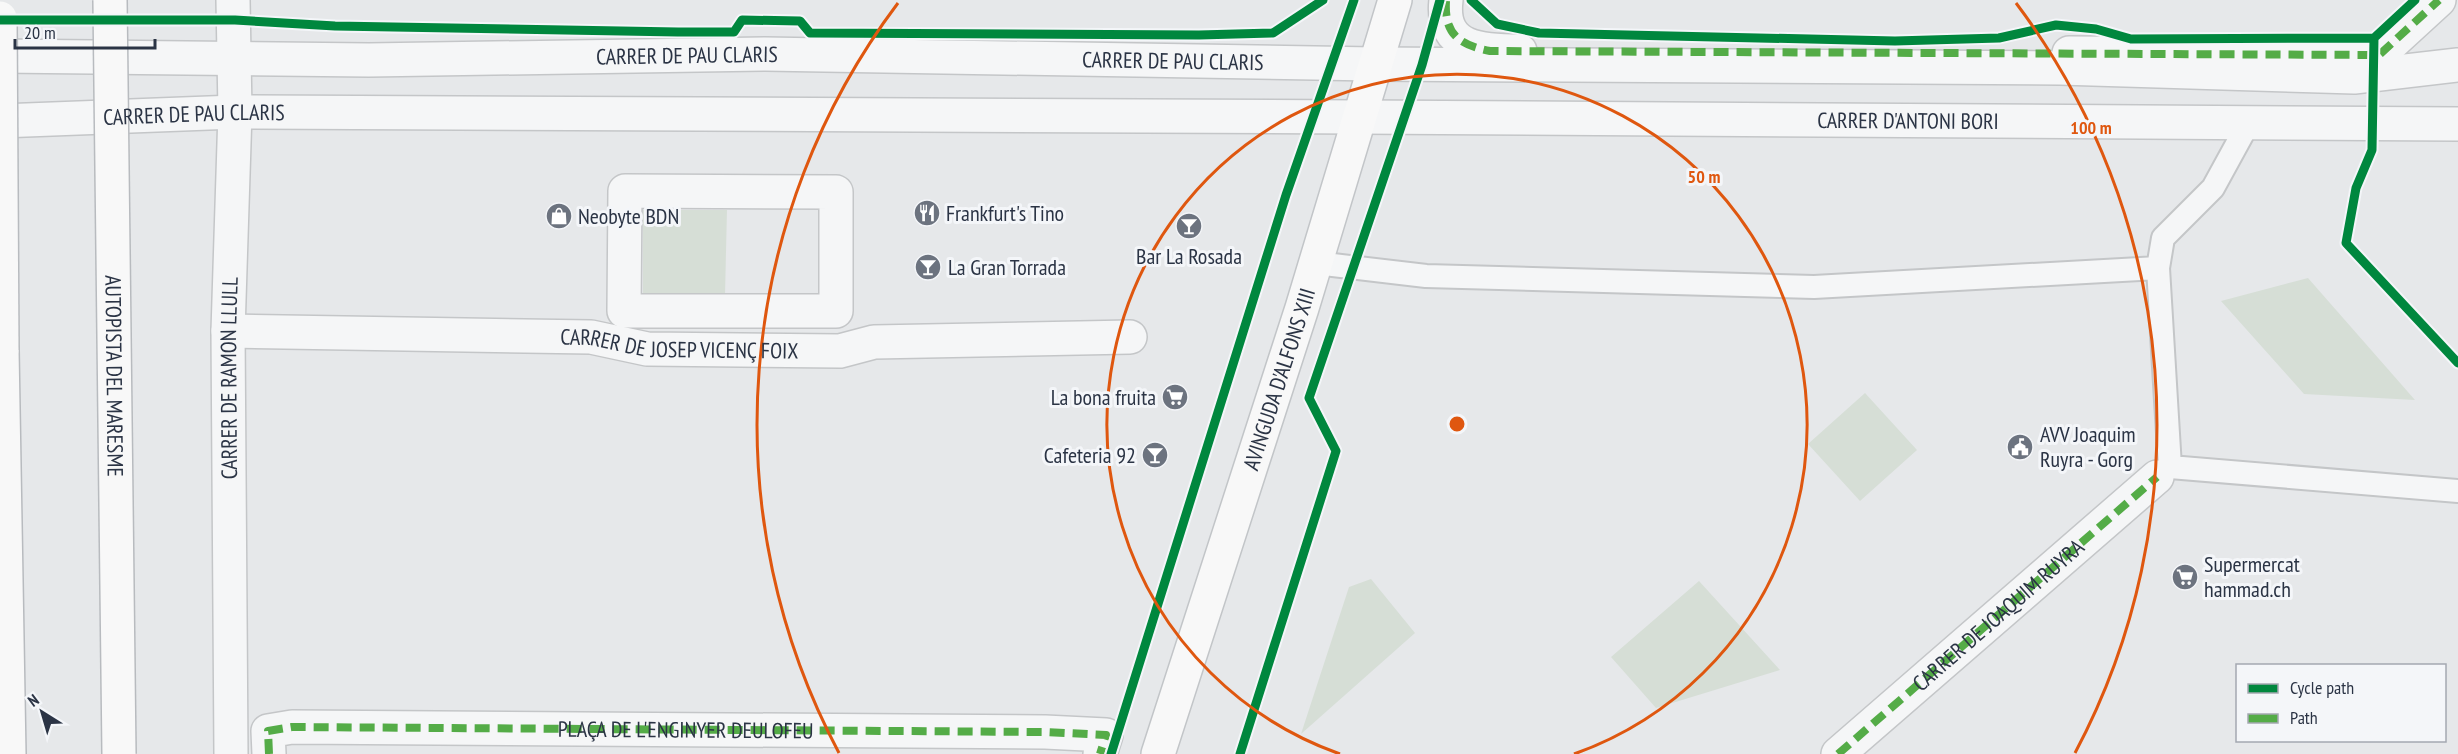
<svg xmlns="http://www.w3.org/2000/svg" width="2458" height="754" font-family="'PT Sans Narrow',sans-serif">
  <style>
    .green { fill: #d6ded6 }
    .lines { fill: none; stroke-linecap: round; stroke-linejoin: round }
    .service-casing { stroke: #c4c6c8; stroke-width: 26 }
    .pedestrian-casing { stroke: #c4c6c8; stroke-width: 36 }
    .minor-casing { stroke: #c4c6c8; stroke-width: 36 }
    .tertiary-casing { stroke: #c4c6c8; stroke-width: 36 }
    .primary-casing { stroke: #c2c5c8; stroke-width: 36 }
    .motorway-casing { stroke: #b8bbbf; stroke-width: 36 }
    .service { stroke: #f5f6f7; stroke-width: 22 }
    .pedestrian { stroke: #f5f6f7; stroke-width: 33 }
    .minor { stroke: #f5f6f7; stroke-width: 33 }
    .tertiary { stroke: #f5f6f7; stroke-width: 33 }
    .primary { stroke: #f8f8f8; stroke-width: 33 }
    .motorway { stroke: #f8f8f8; stroke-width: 33 }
    .motorway-bridge-casing { stroke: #b8bbbf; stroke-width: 36; stroke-linecap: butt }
    .motorway-bridge { stroke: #f8f8f8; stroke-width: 33 }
    .quiet { stroke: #54ac47; stroke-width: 8; stroke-dasharray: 15 8; stroke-linecap: butt }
    .cycleway-casing { stroke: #f4f6f9; stroke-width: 13 }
    .cycleway { stroke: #00873e; stroke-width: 9 }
    .ring { fill: none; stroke: #df570f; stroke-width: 3 }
    .labels { text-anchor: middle; stroke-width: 6; stroke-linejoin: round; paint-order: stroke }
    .street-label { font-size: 22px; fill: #2b3445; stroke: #f4f6f9 }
    .poi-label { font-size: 22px; fill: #2b3445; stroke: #f4f6f9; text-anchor: start }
    .centre { fill: #df570f; stroke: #f4f6f9; stroke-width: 3 }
    .ring-label { font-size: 18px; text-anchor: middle; font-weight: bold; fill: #df570f; stroke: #f4f6f9; stroke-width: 6; stroke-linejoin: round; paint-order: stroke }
  </style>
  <rect width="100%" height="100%" fill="#e6e8ea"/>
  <!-- green -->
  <path class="green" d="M 643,210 L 727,210 L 725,295 L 643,295 Z
    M 2308,278 L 2415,400 L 2304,394 L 2221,301 Z
    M 1865,393 L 1917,450 L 1860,501 L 1808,444 Z
    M 1371,579 L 1415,633 L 1301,734 L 1349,587 Z
    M 1699,581 L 1780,670 L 1656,708 L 1611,657 Z"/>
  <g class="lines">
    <defs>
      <path id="service" d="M 1316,263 L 1426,276 L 1814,287 L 2158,268 L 2163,238 L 2213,188 L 2248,124
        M 2158,268 L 2170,467 L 2458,491"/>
      <path id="pedestrian" d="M 1446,0 C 1440,50 1483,51 1520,51
        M 2069,53 L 2379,55 L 2439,0
        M 625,191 L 836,192 L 836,311 L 624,311 Z
        M 269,754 L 268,731 L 292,727 L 1045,732 L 1106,735 L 1100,754"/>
      <g id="minor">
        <path d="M 1374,64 L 2060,68 L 2354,77 L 2458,65"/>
        <path id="s1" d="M 1358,117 L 2458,124"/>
        <path id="s2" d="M 228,331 L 591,337 L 647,349 L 840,351 L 874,342 L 1130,337"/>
        <path id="s3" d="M 1838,754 L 2157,477"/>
      </g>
      <g id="tertiary">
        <path id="s4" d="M 0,56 L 369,60 L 765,54 L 1374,64"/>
        <path id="s5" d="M 0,121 L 235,112 L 1358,117"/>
        <path id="s6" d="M 231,754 L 228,331 L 235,112 L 233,0"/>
      </g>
      <g id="primary">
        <path id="s7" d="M 1158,754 L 1302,308 L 1395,0"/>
      </g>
      <path id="motorway" d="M 2,350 L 9,754"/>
    </defs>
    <!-- service casing -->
    <use href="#service" class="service-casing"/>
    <!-- pedestrian casing -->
    <use href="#pedestrian" class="pedestrian-casing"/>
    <!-- minor casing -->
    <use href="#minor" class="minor-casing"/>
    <!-- tertiary casing -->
    <use href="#tertiary" class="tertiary-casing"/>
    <!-- primary casing -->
    <use href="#primary" class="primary-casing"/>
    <!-- motorway casing -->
    <use href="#motorway" class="motorway-casing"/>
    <!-- service -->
    <use href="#service" class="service"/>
    <!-- pedestrian -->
    <use href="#pedestrian" class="pedestrian"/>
    <!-- minor -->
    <use href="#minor" class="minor"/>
    <!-- tertiary -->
    <use href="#tertiary" class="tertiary"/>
    <!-- primary -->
    <use href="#primary" class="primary"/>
    <!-- motorway -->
    <use href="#motorway" class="motorway"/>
    <defs>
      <g id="motorway-bridge">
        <path id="s8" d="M 110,0 L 119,754"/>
        <path d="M 0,18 L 2,350"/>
      </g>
    </defs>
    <!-- motorway-bridge casing -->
    <use href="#motorway-bridge" class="motorway-bridge-casing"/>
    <!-- motorway-bridge -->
    <use href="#motorway-bridge" class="motorway-bridge"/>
    <!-- quiet -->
    <g class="quiet">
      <path d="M 1446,1 C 1444,34 1459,45 1490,51 L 2379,55 L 2439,0"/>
      <path id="s9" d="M 269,754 L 268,731 L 292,727 L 1045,732 L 1106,735 L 1100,754"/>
      <path d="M 1838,754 L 2157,477"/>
    </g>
    <defs>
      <path id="cycleway" d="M 1471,0 L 1497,24 L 1539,33 L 1895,41 L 1999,38 L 2056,25 L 2096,29 L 2131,39 L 2374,38 L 2415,0
        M 0,20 L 235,20 L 335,26 L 678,32 L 734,32 L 742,20 L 800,21 L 810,33 L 1199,35 L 1273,33 L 1323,0
        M 2374,38 L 2372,150 L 2356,188 L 2346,243 L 2458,363
        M 1111,754 L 1286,195 L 1354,0
        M 1240,754 L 1336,451 L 1309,398 L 1422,65 L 1440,0"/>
    </defs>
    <!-- cycleway casing -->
    <use href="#cycleway" class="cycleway-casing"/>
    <!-- cycleway -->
    <use href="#cycleway" class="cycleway"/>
  </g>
  <!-- distance rings -->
  <g class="ring">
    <path d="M1340 754A350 350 0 1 1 1574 754"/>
    <path d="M839 753A700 700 0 0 1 898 3M2016 3A700 700 0 0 1 2075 753"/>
  </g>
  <!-- icons -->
  <defs>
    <symbol id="restaurant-disc" viewBox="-11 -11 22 22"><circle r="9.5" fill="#6c737f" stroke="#f4f6f9"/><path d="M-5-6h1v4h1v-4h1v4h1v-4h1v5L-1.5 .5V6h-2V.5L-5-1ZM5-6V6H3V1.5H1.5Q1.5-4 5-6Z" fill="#fff"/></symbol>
    <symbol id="shop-disc" viewBox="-11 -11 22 22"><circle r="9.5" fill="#6c737f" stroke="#f4f6f9"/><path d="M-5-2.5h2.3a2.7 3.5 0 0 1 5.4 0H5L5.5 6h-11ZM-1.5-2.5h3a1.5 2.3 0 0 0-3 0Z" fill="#fff"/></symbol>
    <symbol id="bar-disc" viewBox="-11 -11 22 22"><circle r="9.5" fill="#6c737f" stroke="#f4f6f9"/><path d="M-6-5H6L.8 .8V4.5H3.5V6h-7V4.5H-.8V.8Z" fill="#fff"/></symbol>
    <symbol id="supermarket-disc" viewBox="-11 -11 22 22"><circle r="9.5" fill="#6c737f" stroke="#f4f6f9"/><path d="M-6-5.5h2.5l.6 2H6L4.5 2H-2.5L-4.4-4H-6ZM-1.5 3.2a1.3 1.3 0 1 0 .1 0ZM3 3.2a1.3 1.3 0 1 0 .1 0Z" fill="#fff"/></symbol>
    <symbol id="civic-disc" viewBox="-11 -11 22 22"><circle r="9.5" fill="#6c737f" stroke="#f4f6f9"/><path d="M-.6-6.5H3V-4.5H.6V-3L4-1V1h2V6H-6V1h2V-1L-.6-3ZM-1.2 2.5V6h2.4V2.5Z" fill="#fff"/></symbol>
  </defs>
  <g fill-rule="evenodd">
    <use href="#restaurant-disc" x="912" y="198" width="30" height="30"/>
    <use href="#shop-disc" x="544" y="201" width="30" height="30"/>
    <use href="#bar-disc" x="1174" y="211" width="30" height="30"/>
    <use href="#bar-disc" x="913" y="252" width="30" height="30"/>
    <use href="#supermarket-disc" x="1160" y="382" width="30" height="30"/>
    <use href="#civic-disc" x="2005" y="432" width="30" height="30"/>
    <use href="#bar-disc" x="1140" y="440" width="30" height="30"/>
    <use href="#supermarket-disc" x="2170" y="562" width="30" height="30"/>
  </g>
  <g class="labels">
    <!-- street labels -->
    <g class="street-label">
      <text dy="8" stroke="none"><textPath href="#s4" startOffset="687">CARRER DE PAU CLARIS</textPath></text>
      <text dy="8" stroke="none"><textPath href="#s4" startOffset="1173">CARRER DE PAU CLARIS</textPath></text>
      <text dy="8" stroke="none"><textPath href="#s5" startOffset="194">CARRER DE PAU CLARIS</textPath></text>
      <text dy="8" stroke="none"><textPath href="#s1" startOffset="550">CARRER D'ANTONI BORI</textPath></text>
      <text dy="8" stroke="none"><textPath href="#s2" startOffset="452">CARRER DE JOSEP VICENÇ FOIX</textPath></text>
      <text dy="8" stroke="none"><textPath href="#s8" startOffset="376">AUTOPISTA DEL MARESME</textPath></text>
      <text dy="8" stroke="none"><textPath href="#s6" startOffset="376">CARRER DE RAMON LLULL</textPath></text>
      <text dy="8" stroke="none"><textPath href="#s7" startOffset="394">AVINGUDA D'ALFONS XIII</textPath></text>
      <text dy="8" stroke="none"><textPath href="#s3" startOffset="212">CARRER DE JOAQUIM RUYRA</textPath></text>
      <text dy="8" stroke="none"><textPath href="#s9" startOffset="441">PLAÇA DE L'ENGINYER DEULOFEU</textPath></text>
    </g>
    <!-- poi labels -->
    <g class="poi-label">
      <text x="946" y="221">Frankfurt's Tino</text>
      <text x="578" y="224">Neobyte BDN</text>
      <text x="1189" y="264" text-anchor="middle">Bar La Rosada</text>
      <text x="948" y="275">La Gran Torrada</text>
      <text x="1156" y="405" text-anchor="end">La bona fruita</text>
      <text x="2040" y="442">AVV Joaquim<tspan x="2040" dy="25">Ruyra - Gorg</tspan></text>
      <text x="1136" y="463" text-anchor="end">Cafeteria 92</text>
      <text x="2204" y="572">Supermercat<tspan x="2204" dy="25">hammad.ch</tspan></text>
    </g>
  </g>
  <circle cx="1457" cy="424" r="9" class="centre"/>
  <g class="ring-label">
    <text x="2091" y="134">100 m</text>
    <text x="1704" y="183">50 m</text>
  </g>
  <!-- legend -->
  <rect x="2236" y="664" width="210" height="78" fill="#f4f6f9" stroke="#a4a8b1" stroke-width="1.5"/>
  <rect x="2248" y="684" width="30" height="9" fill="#00873e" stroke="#a4a8b1" stroke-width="1.5"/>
  <text x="2290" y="694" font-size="18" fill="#2b3445">Cycle path</text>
  <rect x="2248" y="714" width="30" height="9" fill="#54ac47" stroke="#a4a8b1" stroke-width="1.5"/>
  <text x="2290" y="724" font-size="18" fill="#2b3445">Path</text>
  <!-- north arrow -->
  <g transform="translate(42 712) rotate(323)" stroke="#f4f6f9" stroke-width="4.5" paint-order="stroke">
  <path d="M0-4.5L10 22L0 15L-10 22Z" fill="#2b3445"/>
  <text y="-9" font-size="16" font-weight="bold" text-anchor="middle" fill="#2b3445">N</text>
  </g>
  <!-- scale -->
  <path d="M15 39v9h140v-9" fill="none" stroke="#2b3445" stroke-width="3"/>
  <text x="24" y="39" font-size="18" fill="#2b3445" stroke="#f4f6f9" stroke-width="4.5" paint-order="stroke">20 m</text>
</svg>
